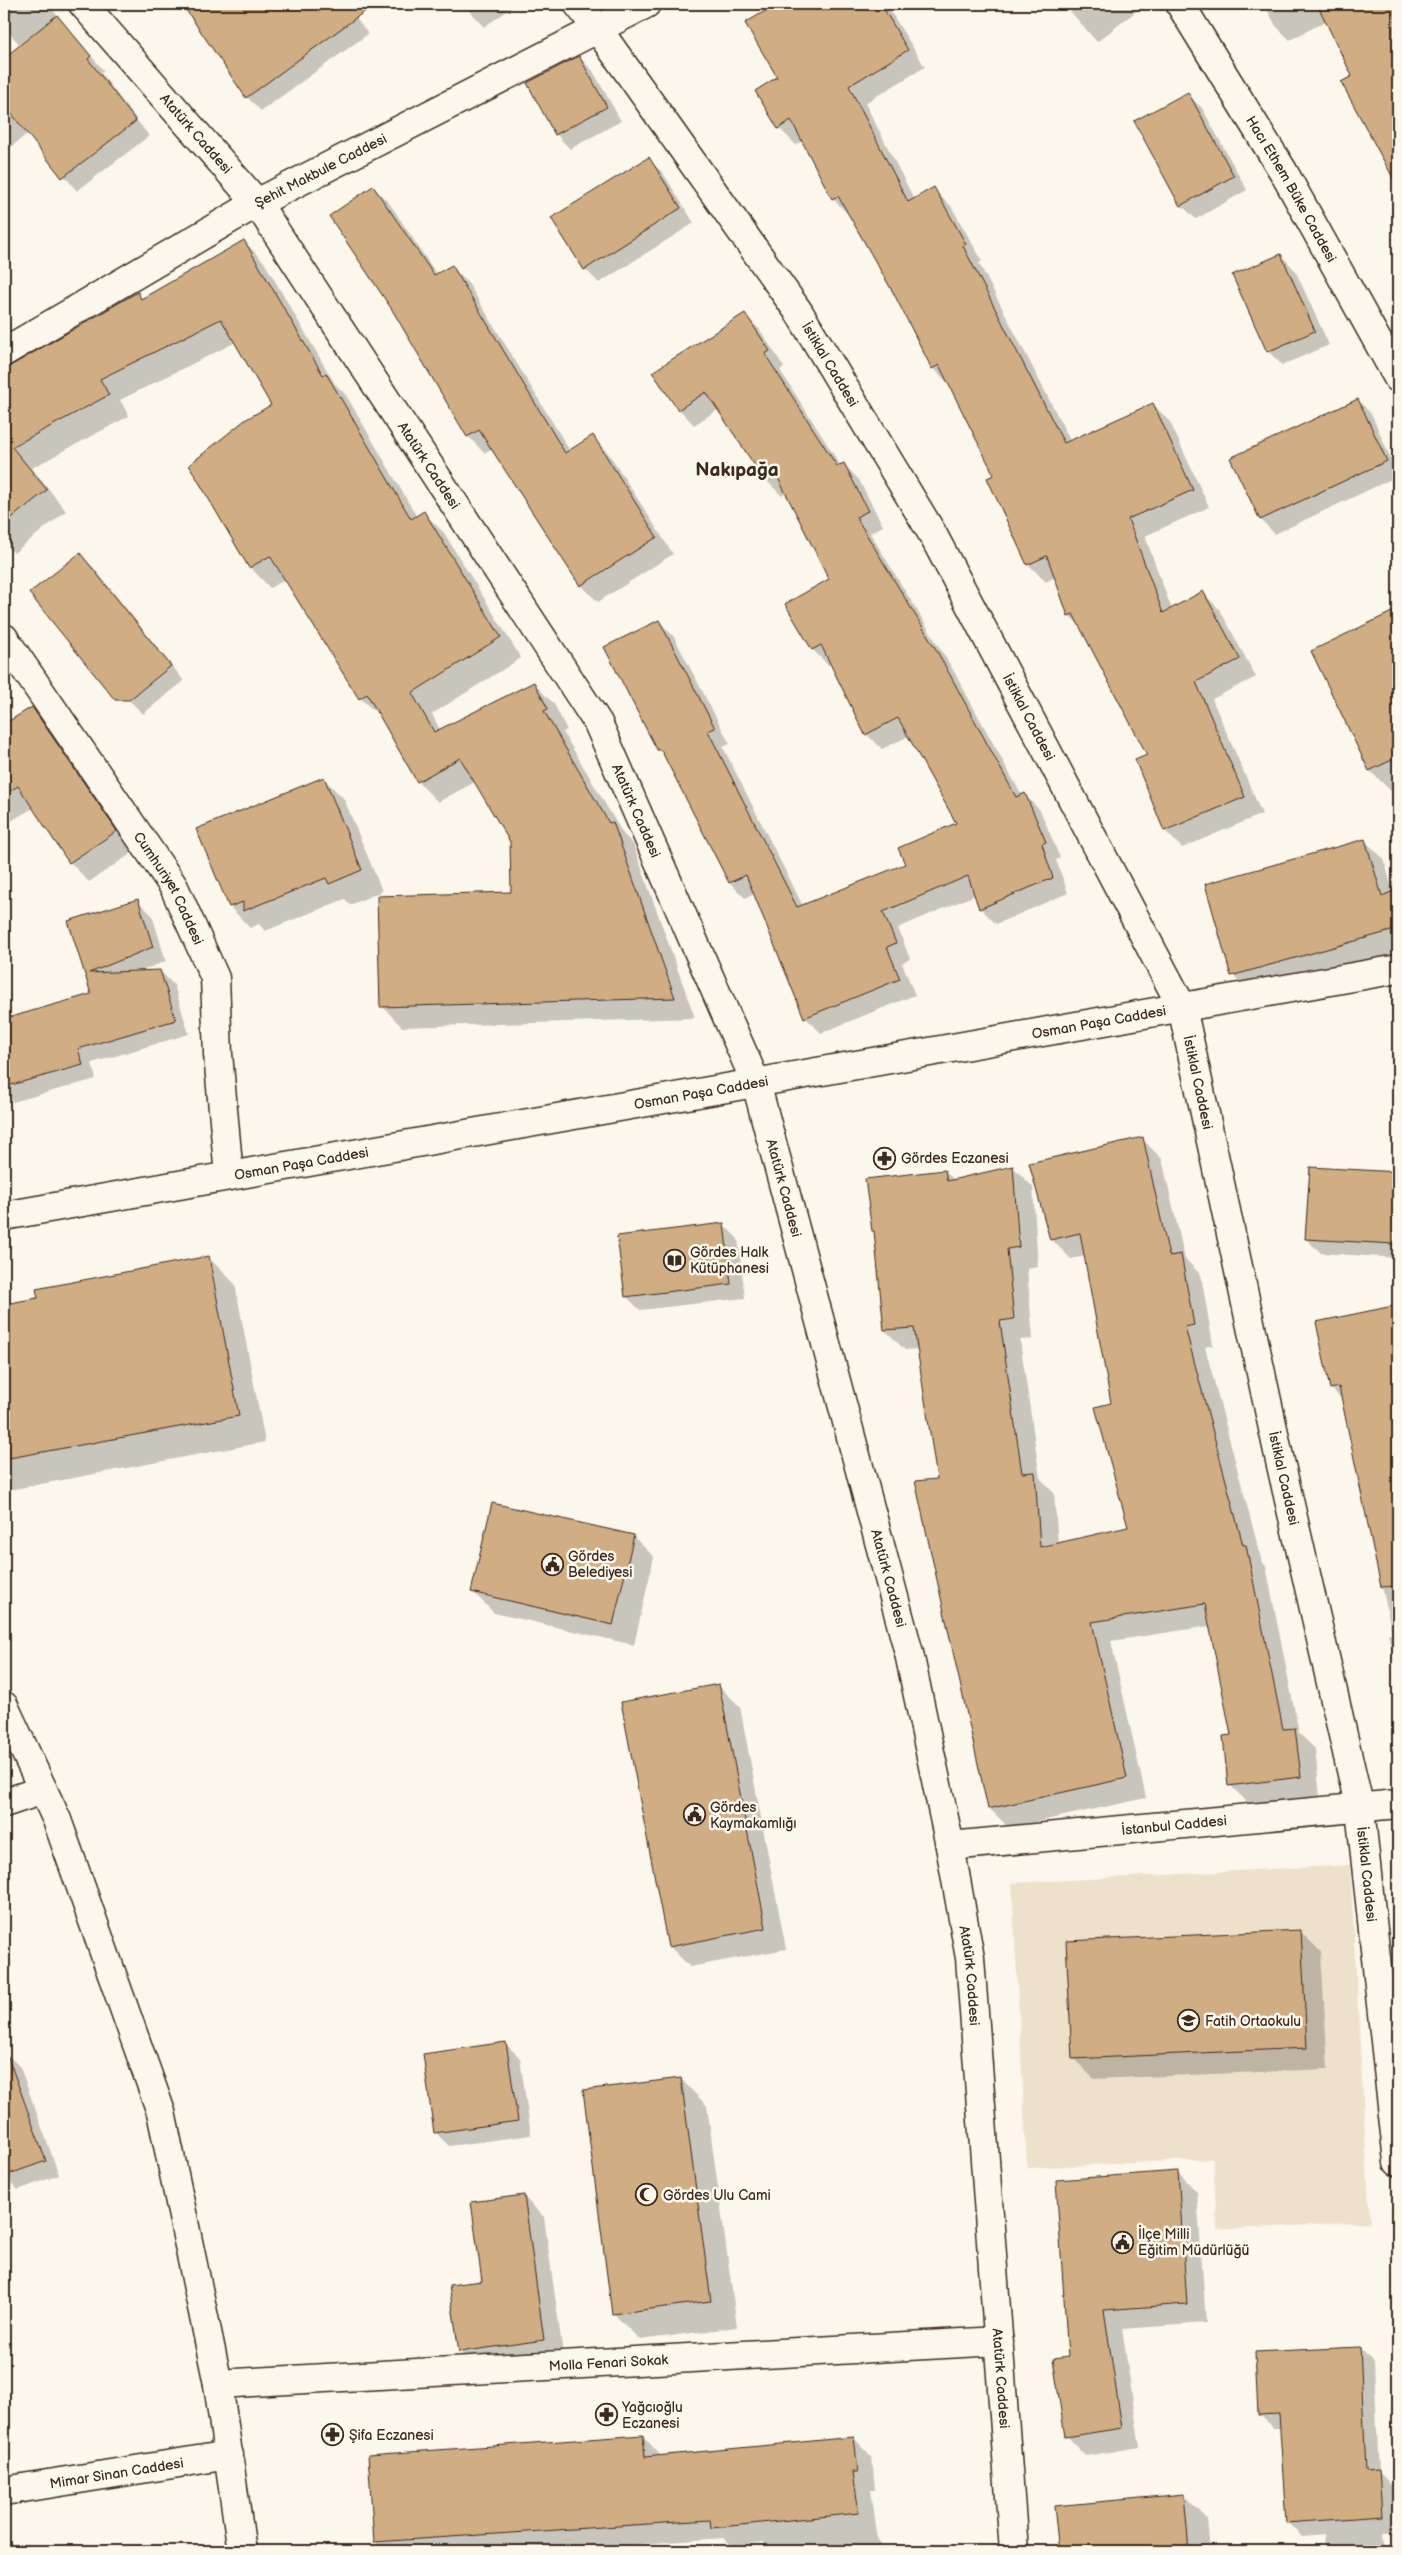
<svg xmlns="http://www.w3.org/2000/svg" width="1402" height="2555" font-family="'Balsamiq Sans',sans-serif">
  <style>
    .built { fill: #eee1cc }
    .shadow { fill: #0003 }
    .building { fill: #d0ad83; stroke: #3b2a1e }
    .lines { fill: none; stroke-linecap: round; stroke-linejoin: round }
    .minor-casing { stroke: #3b2a1e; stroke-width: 31 }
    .tertiary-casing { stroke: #3b2a1e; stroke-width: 31 }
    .secondary-casing { stroke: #3b2a1e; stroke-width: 31 }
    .minor { stroke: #fbf7ec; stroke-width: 28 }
    .tertiary { stroke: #fbf7ec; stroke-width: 28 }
    .secondary { stroke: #fbf7ec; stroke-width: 28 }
    .labels { text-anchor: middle; stroke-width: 5; stroke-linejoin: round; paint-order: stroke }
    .street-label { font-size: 14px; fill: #3b2a1e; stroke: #fbf7ec }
    .poi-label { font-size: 14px; fill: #3b2a1e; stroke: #fbf7ec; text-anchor: start }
    .district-label { font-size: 19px; font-weight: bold; fill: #3b2a1e; stroke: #fbf7ec }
  </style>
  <rect width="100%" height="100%" fill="#fbf7ec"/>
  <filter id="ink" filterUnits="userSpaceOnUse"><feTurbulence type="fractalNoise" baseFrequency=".02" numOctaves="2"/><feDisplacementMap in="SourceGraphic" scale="10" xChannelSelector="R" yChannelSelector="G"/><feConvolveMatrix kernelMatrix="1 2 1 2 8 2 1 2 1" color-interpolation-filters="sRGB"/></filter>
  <g filter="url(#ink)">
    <!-- built -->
    <path class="built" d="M 1350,1865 L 1370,2222 L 1217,2230 L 1213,2159 L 1027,2168 L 1012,1883 Z"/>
    <!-- shadow -->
    <path class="shadow" d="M 4,4 L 48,4 L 104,71 L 101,73 L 149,136 L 77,191 L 28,133 L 4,153 L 4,60 L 21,46 L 4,27 Z
      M 184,4 L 279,4 L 281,8 L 287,4 L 346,4 L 368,34 L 261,111 L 247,97 Z
      M 463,4 L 517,4 L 484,27 Z
      M 779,4 L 886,4 L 925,67 L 865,103 L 914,199 L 933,189 L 951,206 L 982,261 L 979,263 L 1071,442 L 1153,404 L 1170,422 L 1209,507 L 1145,536 L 1172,610 L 1203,593 L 1220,610 L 1256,677 L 1212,699 L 1262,814 L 1182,848 L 1165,831 L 1149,756 L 1082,628 L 1069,615 L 1055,577 L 1046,582 L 1028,564 L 995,476 L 949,384 L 933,368 L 895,293 L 850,216 L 833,199 L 803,141 L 796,145 L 779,128 L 778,78 L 747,23 Z
      M 1064,4 L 1137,4 L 1140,8 L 1097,42 Z
      M 1264,4 L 1389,4 L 1380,8 L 1398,41 L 1398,167 L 1396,168 L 1326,21 L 1290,40 L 1276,26 Z
      M 579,57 L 593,71 L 621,121 L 570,149 L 556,134 Z
      M 1187,94 L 1202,108 L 1247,190 L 1196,219 L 1181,205 Z
      M 648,159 L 663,173 L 694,223 L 599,283 L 585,269 Z
      M 373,187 L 390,204 L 437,275 L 451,266 L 468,283 L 570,451 L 592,437 L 609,454 L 673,554 L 598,602 L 581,585 L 493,448 L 484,453 L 468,436 Z
      M 244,241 L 264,262 L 335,384 L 346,395 L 417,517 L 424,513 L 444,533 L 521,658 L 432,714 L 440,730 L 533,683 L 554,704 L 567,730 L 563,732 L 623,834 L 633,844 L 695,1018 L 402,1027 L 382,1006 L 512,894 L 511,841 L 475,782 L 438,802 L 418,782 L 382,718 L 360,698 L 286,579 L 270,588 L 250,567 L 273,405 L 236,342 L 120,400 L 129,416 L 32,468 L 66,511 L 14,553 L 4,543 L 4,367 L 12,367 L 138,294 L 143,299 Z
      M 1281,255 L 1295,270 L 1329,345 L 1282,365 L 1268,351 Z
      M 744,314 L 760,330 L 784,367 L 780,370 L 841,466 L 844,464 L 859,480 L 883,526 L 870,533 L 952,668 L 1022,796 L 1024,794 L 1040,810 L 1060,858 L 1056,860 L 1068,893 L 996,924 L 980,908 L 975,895 L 898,928 L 910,959 L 902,963 L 915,995 L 821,1033 L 805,1017 L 755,894 L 745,898 L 730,883 L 666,757 L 658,749 L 659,621 L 674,637 L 730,744 L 723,747 L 803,906 L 907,865 L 958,824 L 909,736 L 882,749 L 866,734 L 831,664 L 828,665 L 813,650 L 787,604 L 830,580 L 787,492 L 782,496 L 766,480 L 719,409 L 694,425 L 679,409 Z
      M 1358,400 L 1372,415 L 1398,476 L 1275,534 L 1261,520 L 1232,459 Z
      M 80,554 L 94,568 L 184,681 L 143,714 L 129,700 L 38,588 Z
      M 1398,632 L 1398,788 L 1391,791 L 1370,771 L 1313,651 L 1386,637 Z
      M 32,709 L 52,728 L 135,851 L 89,882 L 70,862 L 33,808 L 4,825 L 4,725 Z
      M 323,778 L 344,799 L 382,891 L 350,905 L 345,899 L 265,931 L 259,924 L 250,928 L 230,907 Z
      M 1365,841 L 1384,859 L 1393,893 L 1398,891 L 1398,953 L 1251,994 L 1233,975 Z
      M 138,901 L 152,915 L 166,961 L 141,971 L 160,971 L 174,985 L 189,1034 L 92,1063 L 96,1079 L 13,1102 L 4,1092 L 4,1020 L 93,995 L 70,922 Z
      M 1142,1139 L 1162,1159 L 1185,1259 L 1201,1275 L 1213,1345 L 1205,1347 L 1262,1562 L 1266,1566 L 1299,1733 L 1315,1749 L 1320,1797 L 1250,1805 L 1230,1785 L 1233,1736 L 1210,1626 L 1111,1641 L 1146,1798 L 1009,1828 L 989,1808 L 918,1349 L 905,1350 L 885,1330 L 876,1234 L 873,1231 L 945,1171 L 954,1180 L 1013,1167 L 1033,1187 L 1038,1267 L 1027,1269 L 1033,1339 L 1020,1340 L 1040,1478 L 1054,1493 L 1058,1544 L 1129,1528 L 1112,1404 L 1085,1256 L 1071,1259 L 1051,1239 Z
      M 1397,1173 L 1398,1258 L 1321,1253 L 1306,1239 Z
      M 723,1224 L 738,1239 L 745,1298 L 640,1310 L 626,1296 Z
      M 208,1257 L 235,1284 L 265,1442 L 4,1491 L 4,1305 Z
      M 1398,1306 L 1398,1680 L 1388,1634 L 1392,1633 L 1342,1400 L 1331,1388 L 1317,1323 Z
      M 633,1536 L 654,1557 L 634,1645 L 494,1613 L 473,1592 Z
      M 719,1686 L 740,1707 L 786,1949 L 690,1967 L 669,1946 Z
      M 1300,1931 L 1321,1952 L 1328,2069 L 1094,2079 L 1073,2058 Z
      M 506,2044 L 520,2058 L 531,2135 L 449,2146 L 435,2132 Z
      M 6,2053 L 20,2067 L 59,2175 L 18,2190 L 4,2175 L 4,2054 Z
      M 681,2079 L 707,2106 L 737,2327 L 640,2340 L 613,2313 Z
      M 1178,2172 L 1197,2192 L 1206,2323 L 1122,2329 L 1140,2447 L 1086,2456 L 1067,2436 L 1070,2358 Z
      M 523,2196 L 544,2217 L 564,2361 L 481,2373 L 460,2352 L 483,2282 Z
      M 1360,2348 L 1374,2363 L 1379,2472 L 1392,2486 L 1396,2530 L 1384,2531 L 1386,2551 L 1325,2551 L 1324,2535 L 1302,2537 L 1288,2523 L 1281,2428 L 1273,2428 L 1259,2414 Z
      M 643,2436 L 662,2457 L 854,2438 L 872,2457 L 875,2490 L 871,2490 L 878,2540 L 881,2543 L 881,2551 L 765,2551 L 764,2542 L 731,2546 L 723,2538 L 614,2546 L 614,2551 L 385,2551 L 375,2542 Z
      M 1184,2495 L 1207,2519 L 1210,2551 L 1060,2551 L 1056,2507 Z"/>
    <!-- building -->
    <path class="building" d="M 182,4 L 375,4 L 246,98 Z
      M 777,4 L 881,4 L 908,50 L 849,86 L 908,202 L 934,187 L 966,244 L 963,246 L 1064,443 L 1153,403 L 1193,490 L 1128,519 L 1163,613 L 1203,591 L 1240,659 L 1196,682 L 1245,797 L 1164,831 L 1135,760 L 1147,755 L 1073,614 L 1068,616 L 1047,556 L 1027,565 L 987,478 L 994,475 L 939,365 L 932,369 L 894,294 L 838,196 L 832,199 L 791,120 L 778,129 L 755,91 L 777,77 L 745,23 Z
      M 1317,4 L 1398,4 L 1398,187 L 1341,82 L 1352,76 Z
      M 57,15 L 91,56 L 88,59 L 136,121 L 62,178 L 4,104 L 4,58 Z
      M 579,56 L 607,107 L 555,135 L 527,83 Z
      M 1188,92 L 1234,176 L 1180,206 L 1134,121 Z
      M 649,157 L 681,208 L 584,270 L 551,218 Z
      M 373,186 L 434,275 L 452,265 L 565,453 L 593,435 L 657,537 L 580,586 L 479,430 L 467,437 L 391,308 L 329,216 Z
      M 244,240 L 323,375 L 326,373 L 411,519 L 424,511 L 501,637 L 412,693 L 434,732 L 534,682 L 548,709 L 544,711 L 609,823 L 613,822 L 675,998 L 380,1007 L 377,896 L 511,892 L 510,842 L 460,758 L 417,782 L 367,694 L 359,699 L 270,556 L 249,568 L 189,465 L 245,420 L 271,405 L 221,319 L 100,379 L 109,395 L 12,447 L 47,490 L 4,524 L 4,368 L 12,365 L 129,297 L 138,292 L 141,299 Z
      M 1281,254 L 1315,331 L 1267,352 L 1232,275 Z
      M 745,313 L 770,351 L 765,354 L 837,466 L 844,463 L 868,511 L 856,517 L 937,651 L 1016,797 L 1025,793 L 1046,842 L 1042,844 L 1053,878 L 979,909 L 968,876 L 883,912 L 896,943 L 887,947 L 900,979 L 804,1018 L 746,875 L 729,883 L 661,750 L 657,750 L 604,647 L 659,620 L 715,728 L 708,731 L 797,907 L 905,864 L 898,848 L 956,823 L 898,718 L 865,735 L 821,645 L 812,650 L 785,604 L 829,579 L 776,474 L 765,481 L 706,392 L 678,410 L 652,372 Z
      M 1358,399 L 1387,461 L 1260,520 L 1230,458 Z
      M 80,553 L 171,666 L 129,700 L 115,700 L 29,593 Z
      M 1398,609 L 1398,757 L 1369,771 L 1311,651 Z
      M 32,707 L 117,831 L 69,863 L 18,786 L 4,795 L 4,724 Z
      M 324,777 L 362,870 L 329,884 L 326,878 L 243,911 L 243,902 L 229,907 L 196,829 Z
      M 1365,839 L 1382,896 L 1398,889 L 1398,929 L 1231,976 L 1205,884 Z
      M 138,899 L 153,947 L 89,973 L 160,970 L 176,1020 L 78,1049 L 83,1065 L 4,1087 L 4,1019 L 91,994 L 68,921 Z
      M 1143,1137 L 1169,1256 L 1181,1254 L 1194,1325 L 1185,1327 L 1243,1545 L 1246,1545 L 1283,1729 L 1295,1728 L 1301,1777 L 1228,1786 L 1223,1736 L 1231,1735 L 1205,1604 L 1092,1622 L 1127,1778 L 988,1809 L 915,1481 L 937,1479 L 914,1328 L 884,1330 L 874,1231 L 872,1231 L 865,1179 L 945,1170 L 947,1181 L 1013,1166 L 1019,1247 L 1007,1249 L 1014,1319 L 1000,1321 L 1022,1473 L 1035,1472 L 1040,1547 L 1128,1527 L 1095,1407 L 1111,1403 L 1080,1233 L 1050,1240 L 1029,1163 Z
      M 1310,1167 L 1398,1172 L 1394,1244 L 1305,1239 Z
      M 724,1223 L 731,1284 L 625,1297 L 617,1236 Z
      M 209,1256 L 239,1416 L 4,1459 L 4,1304 L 38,1298 L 36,1289 Z
      M 1398,1305 L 1398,1586 L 1381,1587 L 1339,1387 L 1330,1389 L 1316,1322 Z
      M 492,1503 L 634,1535 L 613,1625 L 471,1592 Z
      M 719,1684 L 766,1928 L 668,1947 L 621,1702 Z
      M 1301,1930 L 1307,2048 L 1072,2059 L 1066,1941 Z
      M 506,2042 L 518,2121 L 434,2133 L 423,2054 Z
      M 8,2057 L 46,2161 L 4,2176 L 4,2058 Z
      M 681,2078 L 711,2301 L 612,2314 L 583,2090 Z
      M 1178,2171 L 1187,2304 L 1104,2310 L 1122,2428 L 1065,2437 L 1053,2359 L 1068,2357 L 1056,2180 Z
      M 524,2195 L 544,2340 L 459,2352 L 449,2285 L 482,2281 L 471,2202 Z
      M 1360,2347 L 1366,2471 L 1379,2470 L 1382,2516 L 1286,2523 L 1279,2414 L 1258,2415 L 1255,2352 Z
      M 643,2435 L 645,2457 L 854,2437 L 858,2472 L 853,2472 L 859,2513 L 711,2528 L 710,2520 L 374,2542 L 368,2455 Z
      M 1184,2494 L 1189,2551 L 1059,2551 L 1054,2506 Z"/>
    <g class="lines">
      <defs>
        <g id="minor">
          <path id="s1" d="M 83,4 L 257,203 L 598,723 L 756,1083 L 909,1653 L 950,1846 L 970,1958 L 1014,2551"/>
          <path id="s2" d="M 578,4 L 597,28 L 798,311 L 932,533 L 1182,1007 L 1280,1461 L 1360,1809 L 1398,2162"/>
          <path id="s3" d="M 1180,4 L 1283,171 L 1398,378"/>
          <path id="s4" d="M 4,352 L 257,203 L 646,4"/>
          <path id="s5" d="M 4,638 L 174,887 L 215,978 L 218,1054 L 229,1176"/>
          <path d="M 4,1803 L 43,1790"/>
          <path id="s6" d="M 950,1846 L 1398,1804"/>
          <path id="s7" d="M 218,2384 L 999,2341"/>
          <path id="s8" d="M 4,2491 L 229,2455"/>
        </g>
        <path id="tertiary" d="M 4,1706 L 57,1820 L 161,2112 L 218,2384 L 242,2551"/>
        <g id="secondary">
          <path id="s9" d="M 4,1216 L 1398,969"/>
        </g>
      </defs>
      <!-- minor casing -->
      <use href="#minor" class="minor-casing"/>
      <!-- tertiary casing -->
      <use href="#tertiary" class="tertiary-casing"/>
      <!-- secondary casing -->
      <use href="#secondary" class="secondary-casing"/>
      <!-- minor -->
      <use href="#minor" class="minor"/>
      <!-- tertiary -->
      <use href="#tertiary" class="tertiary"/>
      <!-- secondary -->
      <use href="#secondary" class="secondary"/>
    </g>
  </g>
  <!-- icons -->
  <defs>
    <symbol id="pharmacy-ring" viewBox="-11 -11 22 22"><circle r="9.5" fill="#fbf7ec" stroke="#3b2a1e" stroke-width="1.5"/><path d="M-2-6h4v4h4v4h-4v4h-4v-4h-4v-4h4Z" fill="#3b2a1e"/></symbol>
    <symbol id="library-ring" viewBox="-11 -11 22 22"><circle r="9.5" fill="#fbf7ec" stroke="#3b2a1e" stroke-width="1.5"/><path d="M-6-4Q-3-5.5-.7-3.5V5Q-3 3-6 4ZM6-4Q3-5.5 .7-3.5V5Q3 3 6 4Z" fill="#3b2a1e"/></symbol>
    <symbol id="civic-ring" viewBox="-11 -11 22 22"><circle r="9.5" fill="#fbf7ec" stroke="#3b2a1e" stroke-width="1.5"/><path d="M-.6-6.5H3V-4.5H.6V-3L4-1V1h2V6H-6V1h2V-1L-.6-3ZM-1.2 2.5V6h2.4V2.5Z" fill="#3b2a1e"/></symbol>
    <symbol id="school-ring" viewBox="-11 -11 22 22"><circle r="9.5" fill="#fbf7ec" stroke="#3b2a1e" stroke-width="1.5"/><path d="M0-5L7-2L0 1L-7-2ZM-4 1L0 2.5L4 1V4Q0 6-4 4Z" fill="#3b2a1e"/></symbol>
    <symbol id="mosque-ring" viewBox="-11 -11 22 22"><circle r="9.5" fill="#fbf7ec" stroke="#3b2a1e" stroke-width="1.5"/><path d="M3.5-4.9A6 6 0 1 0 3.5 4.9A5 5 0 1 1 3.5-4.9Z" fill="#3b2a1e"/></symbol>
  </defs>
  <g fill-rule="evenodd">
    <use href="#pharmacy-ring" x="872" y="1146" width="25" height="25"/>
    <use href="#library-ring" x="662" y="1248" width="25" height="25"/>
    <use href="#civic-ring" x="540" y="1552" width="25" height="25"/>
    <use href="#civic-ring" x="682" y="1802" width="25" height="25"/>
    <use href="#school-ring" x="1176" y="2008" width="25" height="25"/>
    <use href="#mosque-ring" x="634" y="2182" width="25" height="25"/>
    <use href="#civic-ring" x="1110" y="2230" width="25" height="25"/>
    <use href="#pharmacy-ring" x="594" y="2402" width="25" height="25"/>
    <use href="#pharmacy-ring" x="320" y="2422" width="25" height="25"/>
  </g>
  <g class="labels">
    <!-- street labels -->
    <g class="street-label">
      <text dy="5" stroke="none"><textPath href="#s1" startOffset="172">Atatürk Caddesi</textPath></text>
      <text dy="5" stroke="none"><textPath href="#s4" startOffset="365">Şehit Makbule Caddesi</textPath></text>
      <text dy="5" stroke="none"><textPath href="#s3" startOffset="216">Hacı Ethem Büke Caddesi</textPath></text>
      <text dy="5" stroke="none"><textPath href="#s2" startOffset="440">İstiklal Caddesi</textPath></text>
      <text dy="5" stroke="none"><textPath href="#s1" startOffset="578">Atatürk Caddesi</textPath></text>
      <text dy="5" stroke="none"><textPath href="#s2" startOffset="845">İstiklal Caddesi</textPath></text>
      <text dy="5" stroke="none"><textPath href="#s1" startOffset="982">Atatürk Caddesi</textPath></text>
      <text dy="5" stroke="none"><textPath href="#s5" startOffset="300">Cumhuriyet Caddesi</textPath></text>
      <text dy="5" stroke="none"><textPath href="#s9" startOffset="1112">Osman Paşa Caddesi</textPath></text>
      <text dy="5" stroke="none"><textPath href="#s2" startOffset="1250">İstiklal Caddesi</textPath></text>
      <text dy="5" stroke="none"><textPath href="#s9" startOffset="708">Osman Paşa Caddesi</textPath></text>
      <text dy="5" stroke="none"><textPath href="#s9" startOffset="302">Osman Paşa Caddesi</textPath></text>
      <text dy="5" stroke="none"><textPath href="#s1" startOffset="1388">Atatürk Caddesi</textPath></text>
      <text dy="5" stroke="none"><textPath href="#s2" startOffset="1655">İstiklal Caddesi</textPath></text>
      <text dy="5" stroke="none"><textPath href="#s1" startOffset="1792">Atatürk Caddesi</textPath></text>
      <text dy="5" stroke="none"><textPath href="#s6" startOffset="225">İstanbul Caddesi</textPath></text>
      <text dy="5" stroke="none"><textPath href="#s2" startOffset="2060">İstiklal Caddesi</textPath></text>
      <text dy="5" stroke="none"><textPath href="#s1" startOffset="2198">Atatürk Caddesi</textPath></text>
      <text dy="5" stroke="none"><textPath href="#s7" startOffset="391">Molla Fenari Sokak</textPath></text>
      <text dy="5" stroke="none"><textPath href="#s1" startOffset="2602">Atatürk Caddesi</textPath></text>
      <text dy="5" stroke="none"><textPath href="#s8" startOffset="114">Mimar Sinan Caddesi</textPath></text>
    </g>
    <!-- poi labels -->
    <g class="poi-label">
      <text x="901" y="1163">Gördes Eczanesi</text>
      <text x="690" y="1257">Gördes Halk<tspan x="690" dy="16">Kütüphanesi</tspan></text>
      <text x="568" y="1561">Gördes<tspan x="568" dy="16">Belediyesi</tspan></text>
      <text x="710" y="1812">Gördes<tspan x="710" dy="16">Kaymakamlığı</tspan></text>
      <text x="1205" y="2026">Fatih Ortaokulu</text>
      <text x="663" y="2200">Gördes Ulu Cami</text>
      <text x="1138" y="2239">İlçe Milli<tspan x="1138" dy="16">Eğitim Müdürlüğü</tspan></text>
      <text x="622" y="2412">Yağcıoğlu<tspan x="622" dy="16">Eczanesi</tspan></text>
      <text x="349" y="2440">Şifa Eczanesi</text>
    </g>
    <!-- district labels -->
    <g class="district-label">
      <text x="737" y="476">Nakıpağa</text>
    </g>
  </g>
  <!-- margin -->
  <rect width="1402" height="2555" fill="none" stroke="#fbf7ec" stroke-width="20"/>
  <rect x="10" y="10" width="1382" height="2535" fill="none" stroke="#3b2a1e" stroke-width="2" filter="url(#ink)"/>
</svg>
